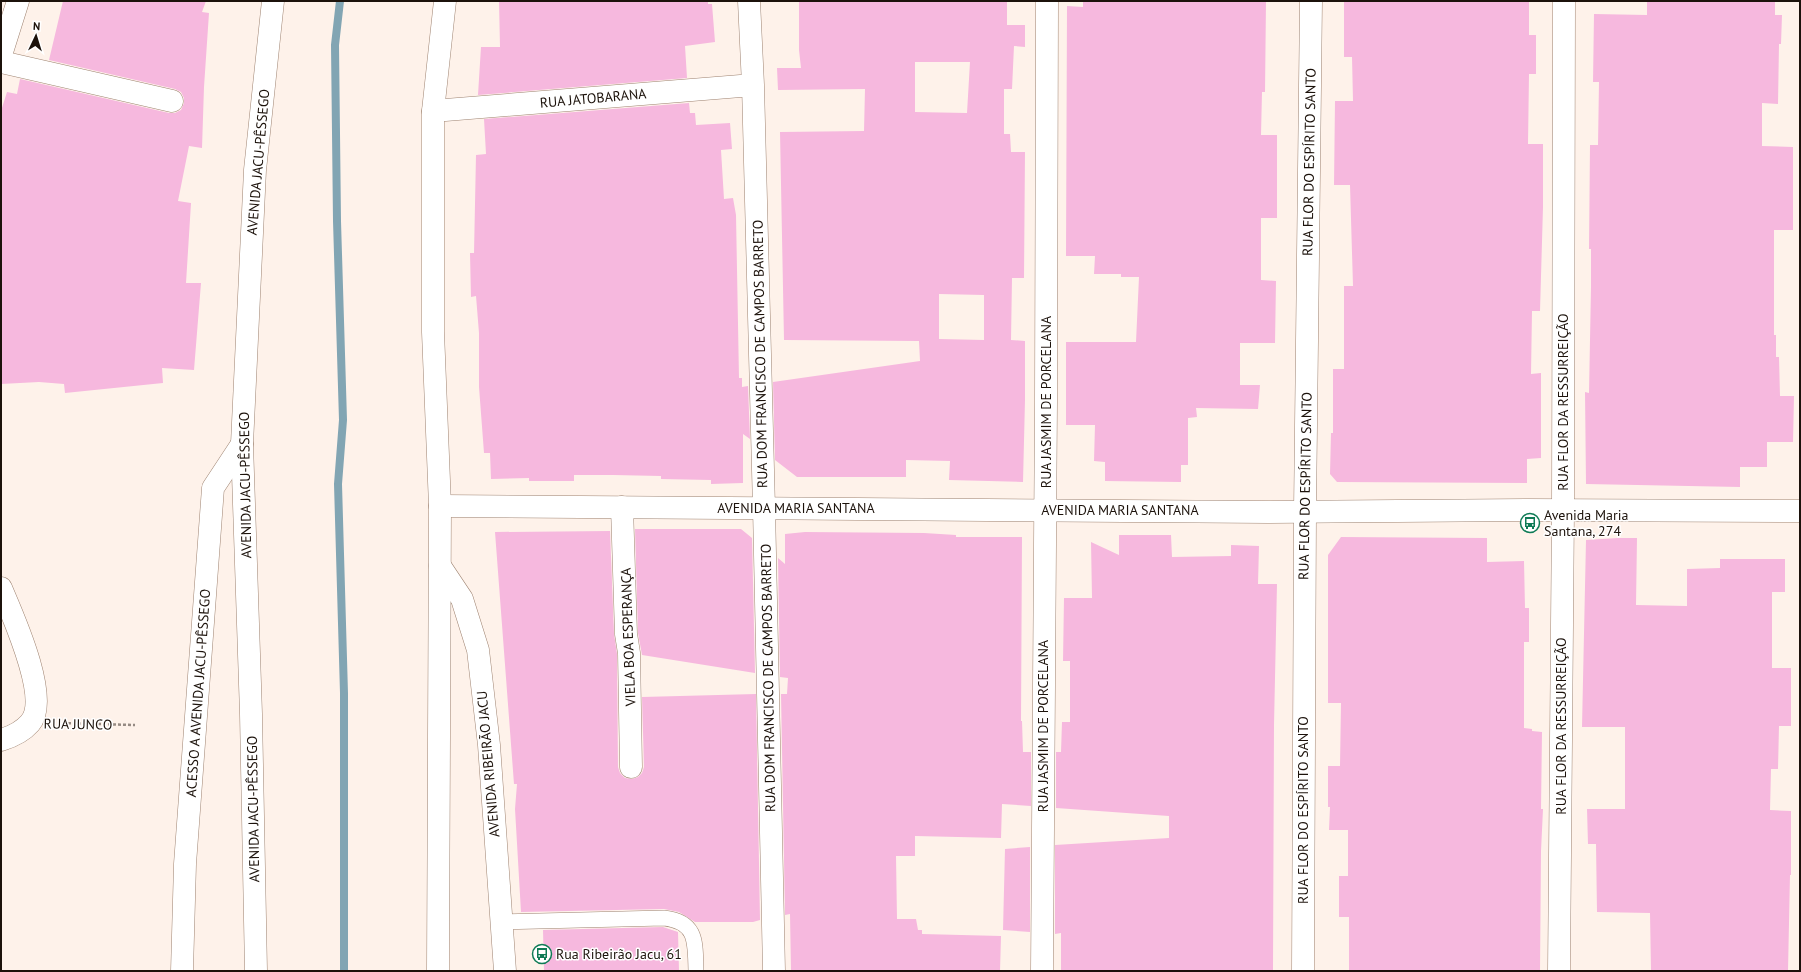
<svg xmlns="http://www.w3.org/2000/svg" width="1801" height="972" font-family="'PT Sans',sans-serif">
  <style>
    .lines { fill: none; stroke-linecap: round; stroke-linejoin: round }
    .stream { stroke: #82a5b3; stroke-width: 8 }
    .building { fill: #f6b8de; fill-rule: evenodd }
    .service-casing { stroke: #9e8371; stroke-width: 16 }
    .minor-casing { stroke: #9e8371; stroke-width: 23 }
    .tertiary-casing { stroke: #9e8371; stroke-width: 23 }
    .trunk-casing { stroke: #9e8371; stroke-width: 23 }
    .path { stroke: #958a83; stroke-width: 2.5; stroke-dasharray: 3 2; stroke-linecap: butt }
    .service { stroke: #fff; stroke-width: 15 }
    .minor { stroke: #fff; stroke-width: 22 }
    .tertiary { stroke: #fff; stroke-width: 22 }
    .trunk { stroke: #fff; stroke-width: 22 }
    .labels { text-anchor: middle; stroke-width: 3; stroke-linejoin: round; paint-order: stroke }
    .street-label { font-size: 14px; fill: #1c120b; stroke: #fff }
    .poi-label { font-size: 14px; fill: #1c120b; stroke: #fff; text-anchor: start }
  </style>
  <rect width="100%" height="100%" fill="#fef2ea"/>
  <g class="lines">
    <!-- stream -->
    <path class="stream" d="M 340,1 L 335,45 L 337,221 L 343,420 L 338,484 L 344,693 L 344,971"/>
  </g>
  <!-- building -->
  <path class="building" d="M 63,1 L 206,1 L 202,12 L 209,13 L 204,87 L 202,148 L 189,146 L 178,201 L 191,203 L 186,283 L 201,283 L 194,370 L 162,368 L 163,383 L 65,393 L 64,384 L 39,382 L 1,384 L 1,111 L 7,92 L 17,94 L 20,79 L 169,113 L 175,113 L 181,110 L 184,103 L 184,98 L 181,92 L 175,89 L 49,60 Z
    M 499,1 L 708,1 L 708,4 L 712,4 L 715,42 L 685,46 L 687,78 L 478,95 L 481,47 L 500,47 Z
    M 799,1 L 1007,1 L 1007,25 L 1025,25 L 1025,47 L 1014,46 L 1012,89 L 1004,89 L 1004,134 L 1010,134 L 1011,152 L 1025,152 L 1024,278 L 1012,278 L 1011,340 L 1025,341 L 1025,400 L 1023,482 L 949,480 L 950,461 L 906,460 L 906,477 L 797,477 L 775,460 L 773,382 L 920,361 L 919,341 L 784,340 L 780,132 L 864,131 L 865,89 L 778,90 L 777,68 L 801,68 L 799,50 ZM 915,62 L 970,62 L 967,113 L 915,112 ZM 939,294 L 984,295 L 984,340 L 939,339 Z
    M 1083,1 L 1266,1 L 1265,92 L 1262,92 L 1261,135 L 1277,135 L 1277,218 L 1261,218 L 1261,280 L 1276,281 L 1275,343 L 1240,343 L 1240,385 L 1260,385 L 1258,409 L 1196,408 L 1197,417 L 1188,418 L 1188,465 L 1181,465 L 1181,482 L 1105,481 L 1105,462 L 1094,461 L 1095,425 L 1066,425 L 1066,342 L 1136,342 L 1139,277 L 1121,277 L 1121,274 L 1094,274 L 1095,256 L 1066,256 L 1067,6 L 1083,7 Z
    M 1344,1 L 1529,1 L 1529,35 L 1536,35 L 1536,74 L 1529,74 L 1528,144 L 1543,144 L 1543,207 L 1540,311 L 1532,311 L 1531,374 L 1541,373 L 1541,458 L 1527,459 L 1527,483 L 1337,482 L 1330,474 L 1331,433 L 1333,433 L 1333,369 L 1344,369 L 1344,286 L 1353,286 L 1350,185 L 1334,185 L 1335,101 L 1353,101 L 1352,57 L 1344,57 Z
    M 1647,1 L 1775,1 L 1775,15 L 1782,15 L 1781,44 L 1779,44 L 1778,104 L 1762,103 L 1762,146 L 1793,147 L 1793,230 L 1774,230 L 1774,335 L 1776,335 L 1776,357 L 1779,357 L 1780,396 L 1794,396 L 1793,442 L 1767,442 L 1767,467 L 1740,467 L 1740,487 L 1586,484 L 1585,392 L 1589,393 L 1591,287 L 1591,249 L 1589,249 L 1590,145 L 1598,145 L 1599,82 L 1593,82 L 1594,14 L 1647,15 Z
    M 689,103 L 690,113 L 695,113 L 696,125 L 730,123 L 732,149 L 721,150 L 724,199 L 733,198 L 736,215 L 739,378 L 742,378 L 742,387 L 748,386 L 750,439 L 743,434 L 743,483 L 711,484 L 711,480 L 661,479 L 661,476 L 613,475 L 574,475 L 574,481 L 529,481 L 529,478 L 491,479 L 490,453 L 484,453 L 479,387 L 479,333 L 476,296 L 471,297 L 470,253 L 474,253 L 476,155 L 486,154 L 484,119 Z
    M 635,529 L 741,529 L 752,538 L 755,673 L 642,655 L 638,633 Z
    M 610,531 L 614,634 L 617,654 L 618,767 L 620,773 L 625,778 L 632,779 L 638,777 L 642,773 L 644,767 L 642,697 L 756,694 L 760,920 L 753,922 L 695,922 L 679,912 L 664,909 L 521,912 L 515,809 L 517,784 L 514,784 L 495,532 Z
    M 805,532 L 924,533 L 956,535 L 956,537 L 1022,537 L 1021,721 L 1022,721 L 1023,752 L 1031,752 L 1031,806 L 1002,804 L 1001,838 L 915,836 L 915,856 L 896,856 L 897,919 L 916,919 L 918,930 L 922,930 L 922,934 L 1001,936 L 1000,971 L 791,971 L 790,914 L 785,915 L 781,694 L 787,694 L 788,678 L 780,677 L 778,558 L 785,564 L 785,534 Z
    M 1119,535 L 1171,535 L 1172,557 L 1231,556 L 1231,545 L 1259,546 L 1258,584 L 1277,584 L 1274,725 L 1273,971 L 1061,971 L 1061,933 L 1055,934 L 1055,845 L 1169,838 L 1169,816 L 1056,808 L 1056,752 L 1061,752 L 1062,722 L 1070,722 L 1070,661 L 1063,661 L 1064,598 L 1092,598 L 1091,542 L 1119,555 Z
    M 1341,537 L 1487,538 L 1487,562 L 1524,561 L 1525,608 L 1529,608 L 1529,642 L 1524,642 L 1524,728 L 1532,729 L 1532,731 L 1542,732 L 1541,809 L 1543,809 L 1541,851 L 1540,971 L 1349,971 L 1349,917 L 1339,917 L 1339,876 L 1348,876 L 1348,830 L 1329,830 L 1330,807 L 1328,807 L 1328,766 L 1340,766 L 1341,703 L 1328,703 L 1328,555 Z
    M 1618,538 L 1637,538 L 1636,605 L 1687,606 L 1687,569 L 1720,568 L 1720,559 L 1785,559 L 1785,592 L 1772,592 L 1772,668 L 1791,668 L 1791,726 L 1779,726 L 1778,769 L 1771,769 L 1770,810 L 1791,811 L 1791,875 L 1790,875 L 1788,971 L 1651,971 L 1650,913 L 1597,912 L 1596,844 L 1588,844 L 1587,809 L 1625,809 L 1625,727 L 1582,727 L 1586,540 Z
    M 1030,847 L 1030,932 L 1003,930 L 1005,849 Z
    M 663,927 L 678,932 L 679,971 L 544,971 L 543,930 Z"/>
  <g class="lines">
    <defs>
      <path id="service" d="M 501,922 L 664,918 C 698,922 695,943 696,971"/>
      <path id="minor" d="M 749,1 L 753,85 L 764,508 L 774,971
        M 1,55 L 18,1
        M 1,62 L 172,101
        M 433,111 L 753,85
        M 622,507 L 626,634 L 629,653 L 631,767
        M 1,588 C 12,614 51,699 30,723 C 23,731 11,737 1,740
        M 1042,971 L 1046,402 L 1047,1
        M 1303,971 L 1305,511 L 1311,1
        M 1559,971 L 1563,510 L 1564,1"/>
      <path id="tertiary" d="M 440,506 L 1268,512 L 1527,510 L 1800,511
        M 440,566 L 462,599 L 478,650 L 489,745 L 505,971
        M 182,971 L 185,864 L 213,488 L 242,444"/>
      <path id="trunk" d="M 256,971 L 251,714 L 242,444 L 255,170 L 273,1
        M 438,971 L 440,506 L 433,332 L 433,111 L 445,1"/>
    </defs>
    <!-- service casing -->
    <use href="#service" class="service-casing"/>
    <!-- minor casing -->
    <use href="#minor" class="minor-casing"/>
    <!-- tertiary casing -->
    <use href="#tertiary" class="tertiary-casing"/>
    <!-- trunk casing -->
    <use href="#trunk" class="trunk-casing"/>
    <!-- path -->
    <path class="path" d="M 58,723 L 135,725"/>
    <!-- service -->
    <use href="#service" class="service"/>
    <!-- minor -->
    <use href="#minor" class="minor"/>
    <!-- tertiary -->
    <use href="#tertiary" class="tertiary"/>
    <!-- trunk -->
    <use href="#trunk" class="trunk"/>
  </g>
  <!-- icons -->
  <defs>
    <symbol id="bus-ring" viewBox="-11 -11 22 22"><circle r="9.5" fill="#fff" stroke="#0f7b56" stroke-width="1.5"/><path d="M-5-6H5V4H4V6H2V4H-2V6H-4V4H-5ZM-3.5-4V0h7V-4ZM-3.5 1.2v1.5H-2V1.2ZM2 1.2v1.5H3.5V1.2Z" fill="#0f7b56"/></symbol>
  </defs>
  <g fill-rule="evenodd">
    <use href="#bus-ring" x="1519" y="512" width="22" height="22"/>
    <use href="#bus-ring" x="531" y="943" width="22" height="22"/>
  </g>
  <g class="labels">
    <!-- street labels -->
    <g class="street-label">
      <text transform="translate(593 98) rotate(-5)" y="5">RUA JATOBARANA</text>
      <text transform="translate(258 162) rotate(-85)" y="5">AVENIDA JACU-PÊSSEGO</text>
      <text transform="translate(1309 162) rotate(-89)" y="5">RUA FLOR DO ESPÍRITO SANTO</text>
      <text transform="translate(760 354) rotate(-91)" y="5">RUA DOM FRANCISCO DE CAMPOS BARRETO</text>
      <text transform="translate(1046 402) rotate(-90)" y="5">RUA JASMIM DE PORCELANA</text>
      <text transform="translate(1563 402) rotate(-90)" y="5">RUA FLOR DA RESSURREIÇÃO</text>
      <text transform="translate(245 485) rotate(-91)" y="5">AVENIDA JACU-PÊSSEGO</text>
      <text transform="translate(1305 486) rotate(-89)" y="5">RUA FLOR DO ESPÍRITO SANTO</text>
      <text x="796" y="513">AVENIDA MARIA SANTANA</text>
      <text x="1120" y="515">AVENIDA MARIA SANTANA</text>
      <text transform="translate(628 637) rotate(-92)" y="5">VIELA BOA ESPERANÇA</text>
      <text transform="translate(768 678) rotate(-91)" y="5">RUA DOM FRANCISCO DE CAMPOS BARRETO</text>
      <text transform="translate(198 693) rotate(-86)" y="5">ACESSO A AVENIDA JACU-PÊSSEGO</text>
      <text transform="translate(78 724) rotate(1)" y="5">RUA JUNCO</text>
      <text transform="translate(1043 726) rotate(-90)" y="5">RUA JASMIM DE PORCELANA</text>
      <text transform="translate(1561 726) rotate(-90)" y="5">RUA FLOR DA RESSURREIÇÃO</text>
      <text transform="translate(488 764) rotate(-95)" y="5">AVENIDA RIBEIRÃO JACU</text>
      <text transform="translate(253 809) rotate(-91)" y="5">AVENIDA JACU-PÊSSEGO</text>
      <text transform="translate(1303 810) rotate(-90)" y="5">RUA FLOR DO ESPÍRITO SANTO</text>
    </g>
    <!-- poi labels -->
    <g class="poi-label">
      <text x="1544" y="520">Avenida Maria<tspan x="1544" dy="16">Santana, 274</tspan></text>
      <text x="556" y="959">Rua Ribeirão Jacu, 61</text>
    </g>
  </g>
  <!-- border -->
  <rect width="1801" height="972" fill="none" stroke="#1c120b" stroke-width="4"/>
  <!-- north arrow -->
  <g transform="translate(36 36) rotate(4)" stroke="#ffffff" stroke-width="3" paint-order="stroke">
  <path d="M0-3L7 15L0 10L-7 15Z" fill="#1c120b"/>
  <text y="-6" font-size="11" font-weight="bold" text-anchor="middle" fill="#1c120b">N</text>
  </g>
</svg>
